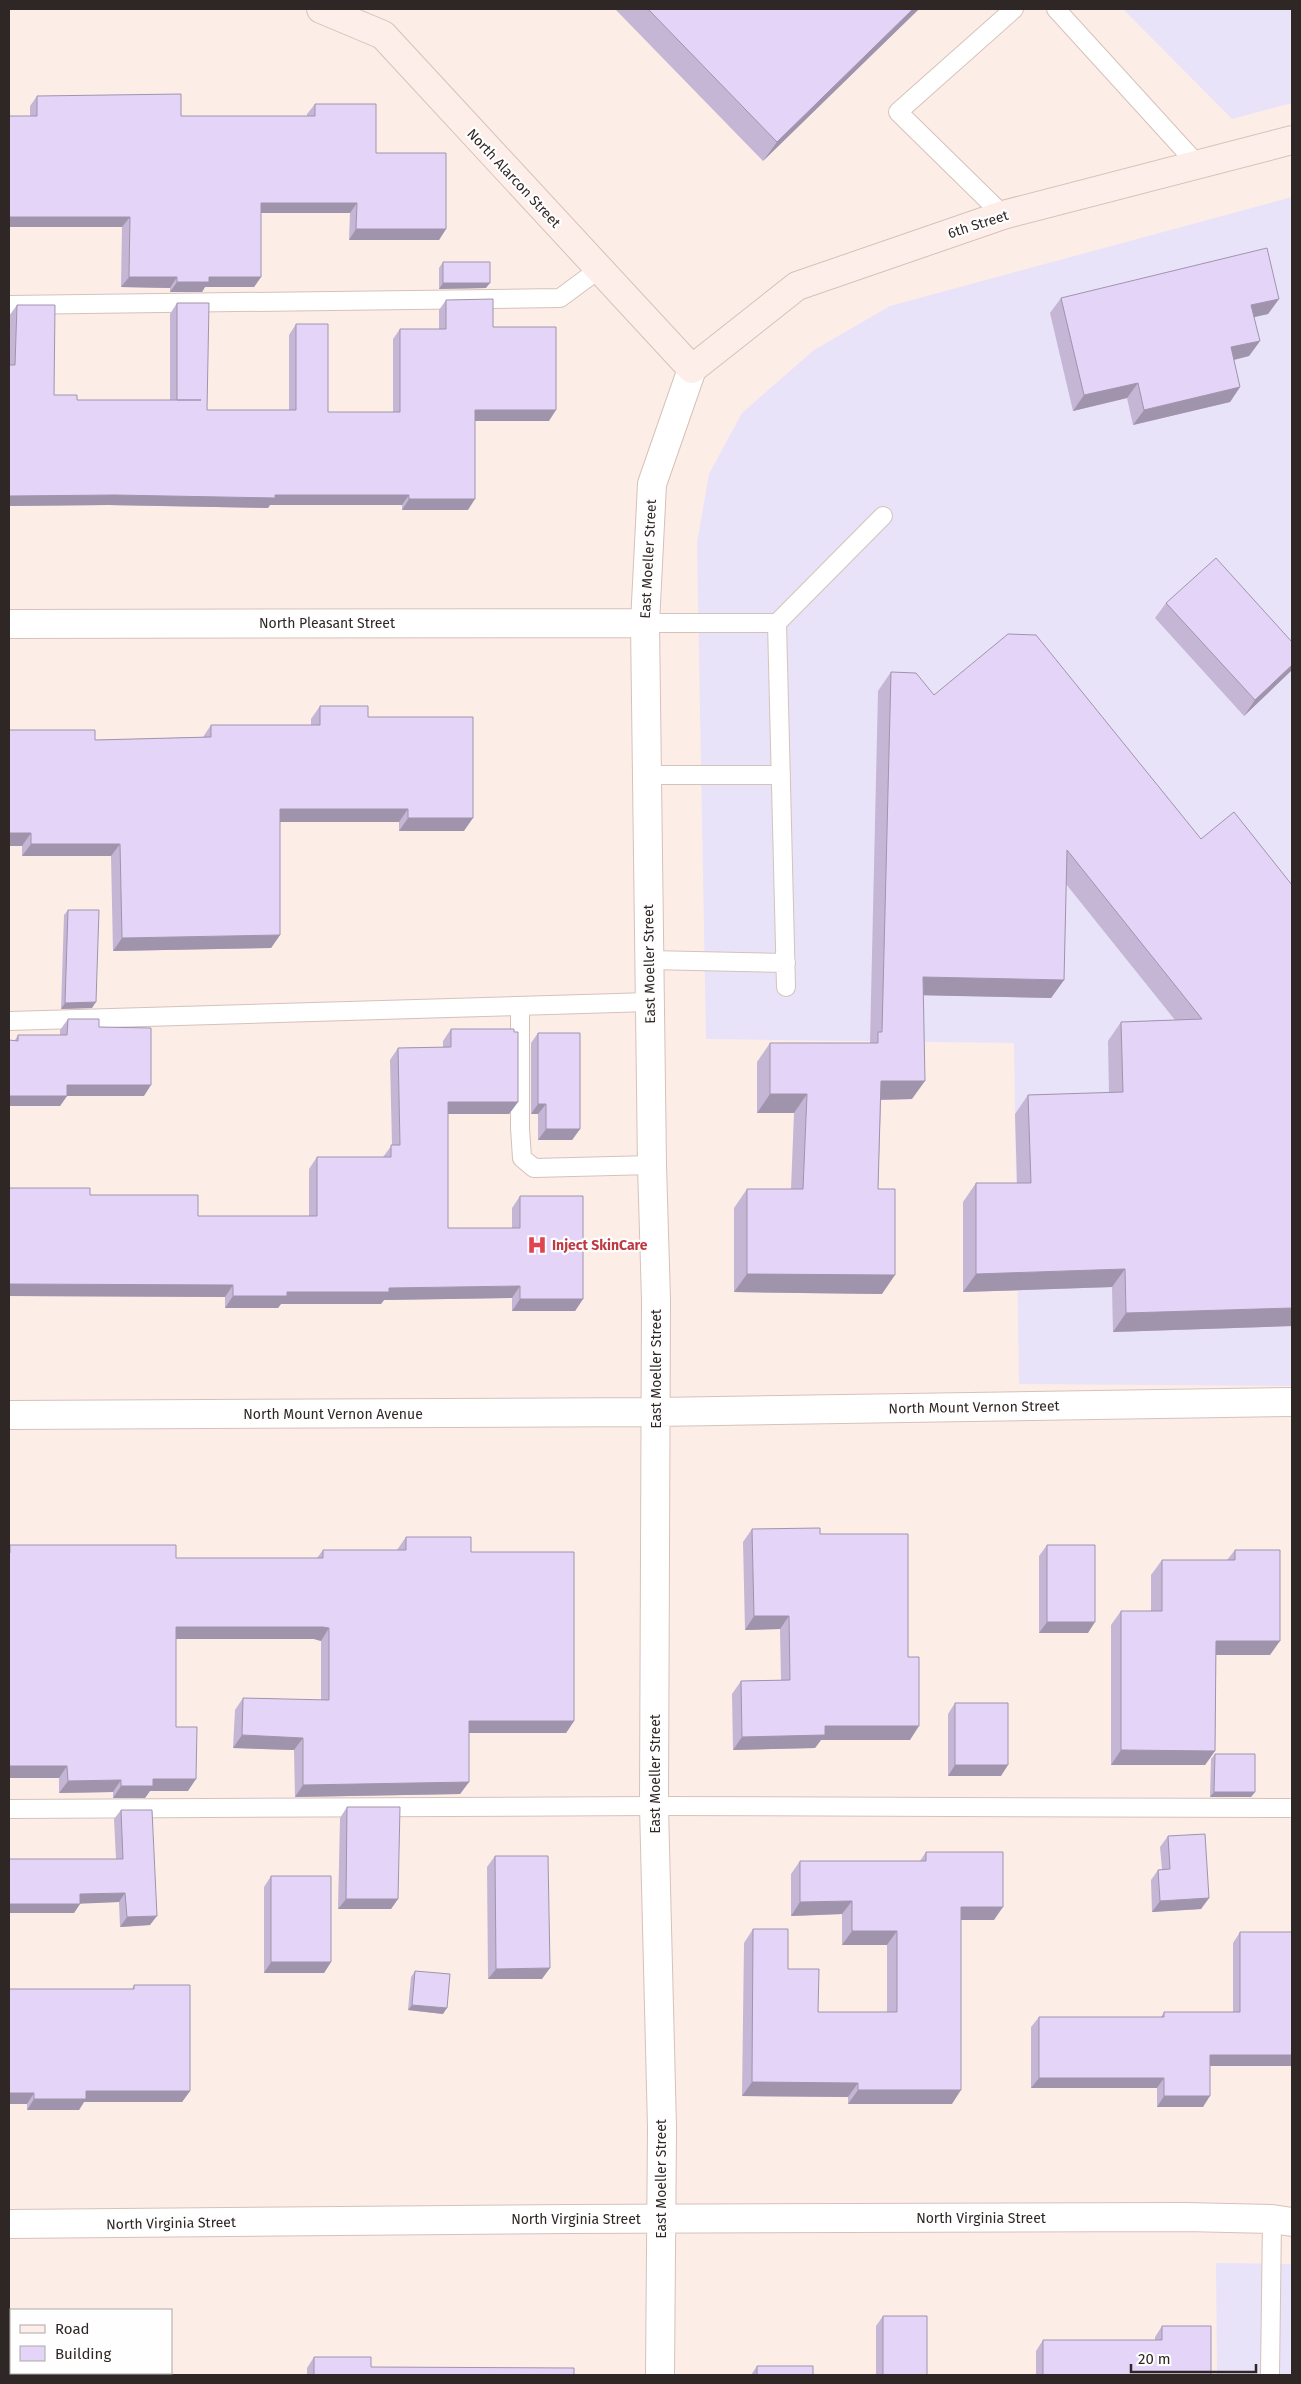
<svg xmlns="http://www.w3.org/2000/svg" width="1301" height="2384" font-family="'Fira Sans',sans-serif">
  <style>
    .industrial { fill: #e8e3f9 }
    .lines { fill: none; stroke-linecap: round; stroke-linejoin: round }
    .lane-casing { stroke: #d5c2ba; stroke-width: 20 }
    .street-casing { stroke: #d5c2ba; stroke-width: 30 }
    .secondary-casing { stroke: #d5c2ba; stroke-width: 30 }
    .lane { stroke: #fff; stroke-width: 18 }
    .street { stroke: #fff; stroke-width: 28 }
    .secondary { stroke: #feeee9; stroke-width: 28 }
    .wall { fill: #c4b6d4 }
    .shaded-wall { fill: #a094ad }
    .building { fill: #e4d4f7; stroke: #a094ad }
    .labels { text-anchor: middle; stroke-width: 4.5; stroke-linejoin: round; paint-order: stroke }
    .street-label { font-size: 14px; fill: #2f2725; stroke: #fefefe }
    .health-label { font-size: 14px; font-weight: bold; fill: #be3a42; stroke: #fefefe; text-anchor: start }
  </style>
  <rect width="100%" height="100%" fill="#fdede7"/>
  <!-- industrial -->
  <path class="industrial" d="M 1123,9 L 1292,9 L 1292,103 L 1232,119 Z
    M 1292,197 L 1292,1386 L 1019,1384 L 1014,1043 L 706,1039 L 697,543 L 709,474 L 742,413 L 814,350 L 890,306 Z
    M 1216,2263 L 1292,2264 L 1292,2375 L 1217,2375 Z"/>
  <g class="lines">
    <defs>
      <path id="lane" d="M 1056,9 L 1198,165
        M 1003,215 L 898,112 L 1014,9
        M 9,305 L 560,298 L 598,270
        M 645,623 L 777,623 L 786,987
        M 777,623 L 883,516
        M 647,775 L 781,775
        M 649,960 L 786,963
        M 520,1006 L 520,1128 L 522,1158 L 534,1168 L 652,1165
        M 9,1021 L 650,1002
        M 9,1809 L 654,1806 L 1292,1808
        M 1270,2375 L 1272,2219"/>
      <path id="street" d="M 9,624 L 645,623
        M 9,1415 L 656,1412 L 1292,1402
        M 9,2224 L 568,2219 L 1185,2217 L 1272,2219 L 1292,2222
        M 660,2375 L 662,2128 L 654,1806 L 656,1300 L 652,1165 L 645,623 L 652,484 L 692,369"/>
      <path id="secondary" d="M 321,9 L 383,35 L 692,369 L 797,286 L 1003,215 L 1292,140"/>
    </defs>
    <!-- lane casing -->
    <use href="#lane" class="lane-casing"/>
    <!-- street casing -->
    <use href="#street" class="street-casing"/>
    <!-- secondary casing -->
    <use href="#secondary" class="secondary-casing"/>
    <!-- lane -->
    <use href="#lane" class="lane"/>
    <!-- street -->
    <use href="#street" class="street"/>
    <!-- secondary -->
    <use href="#secondary" class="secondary"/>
  </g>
  <!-- wall -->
  <path class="wall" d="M 615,9 L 919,9 L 763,161 Z
    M 37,96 L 181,116 L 307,116 L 307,114 L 315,104 L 376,153 L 446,229 L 439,240 L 349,240 L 350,213 L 261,213 L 261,277 L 254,287 L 205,287 L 202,292 L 170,292 L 170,288 L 121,287 L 122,227 L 9,227 L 30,116 L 30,106 Z
    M 443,262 L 486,288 L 439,289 L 439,268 Z
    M 1061,298 L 1279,299 L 1268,314 L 1254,317 L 1260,341 L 1249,356 L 1234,360 L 1240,387 L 1230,402 L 1133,425 L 1127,398 L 1073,411 L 1050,313 Z
    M 446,300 L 493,327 L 549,421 L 475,421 L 468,510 L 402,510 L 402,505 L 270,505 L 268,508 L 108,505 L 9,506 L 9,316 L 17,305 L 54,395 L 77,400 L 170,400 L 170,314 L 177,303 L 207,410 L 289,410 L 289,335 L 296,324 L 328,412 L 393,412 L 393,339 L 400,329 L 439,329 L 439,310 Z
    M 1166,603 L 1292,670 L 1244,716 L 1155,618 Z
    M 891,672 L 1201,839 L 1292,885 L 1292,1326 L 1113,1332 L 1112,1287 L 963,1292 L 963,1202 L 976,1183 L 1017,1183 L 1015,1114 L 1028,1095 L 1109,1093 L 1108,1041 L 1121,1022 L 1175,1020 L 1066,884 L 1064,980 L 1051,998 L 923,995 L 912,1099 L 881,1100 L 878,1189 L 882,1294 L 734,1292 L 734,1208 L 747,1189 L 791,1189 L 794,1113 L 757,1113 L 757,1062 L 770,1043 L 870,1043 L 878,691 Z
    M 320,706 L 368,717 L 464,831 L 399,831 L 399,822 L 280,822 L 280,935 L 271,948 L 113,951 L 111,856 L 22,856 L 22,846 L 9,846 L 95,740 L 203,737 L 211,725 L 311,725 L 311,719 Z
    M 68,910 L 92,1008 L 61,1009 L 64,915 Z
    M 68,1019 L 99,1027 L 144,1096 L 67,1096 L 60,1106 L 9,1106 L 15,1040 L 18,1035 L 60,1035 L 60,1030 Z
    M 451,1029 L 518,1102 L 509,1114 L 448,1114 L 448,1228 L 512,1228 L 512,1208 L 520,1196 L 583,1299 L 575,1311 L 512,1311 L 512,1298 L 384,1300 L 381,1304 L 281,1304 L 278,1308 L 225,1308 L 225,1297 L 9,1296 L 9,1188 L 90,1195 L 198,1216 L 309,1216 L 309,1169 L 317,1157 L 383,1157 L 392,1145 L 390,1060 L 398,1048 L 443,1047 L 443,1041 Z
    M 538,1033 L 580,1129 L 572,1140 L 538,1140 L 538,1114 L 531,1114 L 531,1043 Z
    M 752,1529 L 820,1534 L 908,1657 L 910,1740 L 821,1740 L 815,1748 L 733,1750 L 732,1694 L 741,1681 L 781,1680 L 780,1629 L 745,1630 L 743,1542 Z
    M 406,1537 L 471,1552 L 574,1721 L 566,1733 L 469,1733 L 469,1782 L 460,1794 L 295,1797 L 294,1750 L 233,1748 L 235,1710 L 243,1698 L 321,1700 L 321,1641 L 314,1639 L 176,1639 L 176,1727 L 188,1791 L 150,1791 L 145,1798 L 113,1798 L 113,1792 L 59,1793 L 59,1778 L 9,1778 L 9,1546 L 10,1545 L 176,1558 L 317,1558 L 323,1550 L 397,1550 Z
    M 1047,1545 L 1088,1633 L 1039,1633 L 1039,1556 Z
    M 1235,1550 L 1270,1655 L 1216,1655 L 1215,1751 L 1205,1765 L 1111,1765 L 1111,1625 L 1121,1611 L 1151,1611 L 1151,1575 L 1162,1560 L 1227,1560 Z
    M 955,1703 L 1001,1776 L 948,1776 L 948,1714 Z
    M 1215,1754 L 1255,1792 L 1251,1797 L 1210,1797 L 1211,1759 Z
    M 347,1807 L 398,1899 L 391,1909 L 338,1909 L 340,1818 Z
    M 121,1810 L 150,1925 L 120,1927 L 119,1902 L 80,1903 L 74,1913 L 9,1913 L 116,1859 L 114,1819 Z
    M 1168,1836 L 1209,1898 L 1201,1909 L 1152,1912 L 1151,1880 L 1158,1870 L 1162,1869 L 1160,1847 Z
    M 926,1852 L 994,1920 L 961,1920 L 952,2104 L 848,2104 L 848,2097 L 742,2096 L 744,1943 L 753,1929 L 788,1969 L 818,2012 L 887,2012 L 887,1945 L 842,1945 L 842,1914 L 791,1916 L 791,1874 L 800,1861 L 920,1861 Z
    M 495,1856 L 542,1979 L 488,1979 L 487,1867 Z
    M 271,1876 L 331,1962 L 324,1973 L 264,1973 L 264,1887 Z
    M 1240,1932 L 1291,2066 L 1210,2066 L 1203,2107 L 1157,2107 L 1157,2088 L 1031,2088 L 1031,2027 L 1039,2017 L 1161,2017 L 1164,2012 L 1233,2012 L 1233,1943 Z
    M 415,1971 L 443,2014 L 408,2010 L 411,1977 Z
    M 134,1985 L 190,2091 L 182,2102 L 84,2102 L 79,2110 L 27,2110 L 27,2104 L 9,2104 L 132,1989 Z
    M 883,2316 L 927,2375 L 876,2375 L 876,2326 Z
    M 1162,2326 L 1211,2375 L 1036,2375 L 1036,2351 L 1043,2340 L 1155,2340 L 1155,2337 Z
    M 314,2357 L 371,2367 L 574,2375 L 307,2375 L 307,2368 Z
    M 757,2366 L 813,2375 L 751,2375 Z
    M 45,2373 L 114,2373 L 114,2375 L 45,2375 Z"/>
  <!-- shaded-wall -->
  <path class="shaded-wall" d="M 913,9 L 919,9 L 763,161 L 777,142 Z
    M 261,203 L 357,203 L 350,213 L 254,213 Z
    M 9,217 L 130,217 L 122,227 L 9,227 Z
    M 356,229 L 446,229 L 439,240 L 349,240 Z
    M 129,277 L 177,277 L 170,288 L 121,287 Z
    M 209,277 L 261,277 L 254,287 L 205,287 L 202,292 L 170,292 L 177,282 Z
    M 443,283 L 490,283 L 486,288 L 439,289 Z
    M 1279,299 L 1268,314 L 1241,320 L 1251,305 Z
    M 1260,341 L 1249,356 L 1221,363 L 1231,347 Z
    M 1138,383 L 1127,398 L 1073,411 L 1084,395 Z
    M 1240,387 L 1230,402 L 1133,425 L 1144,410 Z
    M 475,410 L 556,410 L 549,421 L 468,421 Z
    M 115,495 L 409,495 L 402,505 L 270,505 L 268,508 L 108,505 L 9,506 L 9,496 Z
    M 409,499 L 475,499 L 468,510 L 402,510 Z
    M 1292,665 L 1292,670 L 1244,716 L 1255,700 Z
    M 280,809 L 408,809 L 399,822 L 271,822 Z
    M 408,818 L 473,818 L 464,831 L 399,831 Z
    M 9,833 L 31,833 L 22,846 L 9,846 Z
    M 31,844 L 120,844 L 111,856 L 22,856 Z
    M 280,935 L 271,948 L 113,951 L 122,938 Z
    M 923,977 L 1064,980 L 1051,998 L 910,995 Z
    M 96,1002 L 92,1008 L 61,1009 L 65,1003 Z
    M 881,1081 L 925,1081 L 912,1099 L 868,1100 Z
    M 67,1085 L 151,1085 L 144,1096 L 67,1096 L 60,1106 L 9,1106 L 9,1096 Z
    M 770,1094 L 807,1094 L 794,1113 L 757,1113 Z
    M 448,1102 L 518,1102 L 509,1114 L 439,1114 Z
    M 538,1104 L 546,1104 L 538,1114 L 531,1114 Z
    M 546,1129 L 580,1129 L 572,1140 L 538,1140 Z
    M 1125,1269 L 1112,1287 L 963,1292 L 976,1274 Z
    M 747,1274 L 895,1275 L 882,1294 L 734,1292 Z
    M 9,1284 L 233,1285 L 225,1297 L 9,1296 Z
    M 520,1286 L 512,1298 L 384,1300 L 381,1304 L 281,1304 L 278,1308 L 225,1308 L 233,1296 L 287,1292 L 389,1288 Z
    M 520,1299 L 583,1299 L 575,1311 L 512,1311 Z
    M 1292,1308 L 1292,1326 L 1113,1332 L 1126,1313 Z
    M 754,1616 L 789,1616 L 780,1629 L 745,1630 Z
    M 1047,1622 L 1095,1622 L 1088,1633 L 1039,1633 Z
    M 176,1627 L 323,1627 L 329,1628 L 321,1641 L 314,1639 L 168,1639 Z
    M 1216,1641 L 1280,1641 L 1270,1655 L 1206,1655 Z
    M 469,1721 L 574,1721 L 566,1733 L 460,1733 Z
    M 825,1726 L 919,1726 L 910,1740 L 821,1740 L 815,1748 L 733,1750 L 742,1737 Z
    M 242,1735 L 303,1738 L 294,1750 L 233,1748 Z
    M 1121,1750 L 1215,1751 L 1205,1765 L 1111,1765 Z
    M 955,1765 L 1008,1765 L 1001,1776 L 948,1776 Z
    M 9,1766 L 67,1766 L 59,1778 L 9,1778 Z
    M 153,1779 L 196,1779 L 188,1791 L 150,1791 L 145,1798 L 113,1798 L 121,1786 Z
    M 121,1780 L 113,1792 L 59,1793 L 68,1781 Z
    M 469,1782 L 460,1794 L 295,1797 L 303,1785 Z
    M 1214,1792 L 1255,1792 L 1251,1797 L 1210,1797 Z
    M 125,1893 L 119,1902 L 74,1904 L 80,1894 Z
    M 1209,1898 L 1201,1909 L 1152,1912 L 1160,1901 Z
    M 346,1899 L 398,1899 L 391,1909 L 338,1909 Z
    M 852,1901 L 842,1914 L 791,1916 L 800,1902 Z
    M 9,1904 L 80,1904 L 74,1913 L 9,1913 Z
    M 961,1907 L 1003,1907 L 994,1920 L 952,1920 Z
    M 157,1916 L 150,1925 L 120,1927 L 127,1917 Z
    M 852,1931 L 897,1931 L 887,1945 L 842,1945 Z
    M 271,1962 L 331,1962 L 324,1973 L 264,1973 Z
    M 550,1968 L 542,1979 L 488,1979 L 496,1969 Z
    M 412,2005 L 447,2008 L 443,2014 L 408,2010 Z
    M 1210,2055 L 1292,2055 L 1292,2064 L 1291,2066 L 1203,2066 Z
    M 1039,2078 L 1164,2078 L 1157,2088 L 1031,2088 Z
    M 752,2082 L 858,2083 L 848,2097 L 742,2096 Z
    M 858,2090 L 961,2090 L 952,2104 L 848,2104 Z
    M 86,2091 L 190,2091 L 182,2102 L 84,2102 L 79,2110 L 27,2110 L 34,2099 Z
    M 9,2093 L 34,2093 L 27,2104 L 9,2104 Z
    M 1164,2096 L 1210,2096 L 1203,2107 L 1157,2107 Z"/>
  <!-- building -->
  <path class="building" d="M 648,9 L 913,9 L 777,142 Z
    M 181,94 L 181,116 L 315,116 L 315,104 L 376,104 L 376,153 L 446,153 L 446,229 L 356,229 L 357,203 L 261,203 L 261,277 L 209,277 L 209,282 L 177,282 L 177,277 L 129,277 L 130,217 L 9,217 L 9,116 L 37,116 L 37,96 Z
    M 1267,248 L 1279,299 L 1251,305 L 1260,341 L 1231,347 L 1240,387 L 1144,410 L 1138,383 L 1084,395 L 1061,298 Z
    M 443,262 L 490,262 L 490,283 L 443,283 Z
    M 493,299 L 493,327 L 556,327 L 556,410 L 475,410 L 475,499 L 409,499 L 409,495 L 275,495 L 275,498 L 115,495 L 9,496 L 9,365 L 15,365 L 17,305 L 55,305 L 54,395 L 77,395 L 77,400 L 201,400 L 177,400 L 177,303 L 209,303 L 207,410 L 296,410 L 296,324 L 328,324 L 328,412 L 400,412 L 400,329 L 446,329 L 446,300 Z
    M 1216,558 L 1292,642 L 1292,665 L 1255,700 L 1166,603 Z
    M 1008,634 L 1036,635 L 1201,839 L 1234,812 L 1292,885 L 1292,1308 L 1126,1313 L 1125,1269 L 976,1274 L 976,1183 L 1031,1183 L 1028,1095 L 1123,1092 L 1121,1022 L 1202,1019 L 1067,850 L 1064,980 L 923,977 L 925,1081 L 881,1081 L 878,1189 L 895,1189 L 895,1275 L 747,1274 L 747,1189 L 803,1189 L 807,1094 L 770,1094 L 770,1043 L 878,1043 L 878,1032 L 882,1032 L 891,672 L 916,673 L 934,695 Z
    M 320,706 L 368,706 L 368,717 L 473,717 L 473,818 L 408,818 L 408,809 L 280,809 L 280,935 L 122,938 L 120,844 L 31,844 L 31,833 L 9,833 L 9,730 L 95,730 L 95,740 L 211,737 L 211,725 L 320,725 Z
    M 68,910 L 99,910 L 96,1002 L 65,1003 Z
    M 68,1019 L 99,1019 L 99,1027 L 151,1028 L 151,1085 L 67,1085 L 67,1096 L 9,1096 L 9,1040 L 18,1041 L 18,1035 L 67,1035 Z
    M 451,1029 L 514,1029 L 514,1032 L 518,1032 L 518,1102 L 448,1102 L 448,1228 L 520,1228 L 520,1196 L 583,1196 L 583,1299 L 520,1299 L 520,1286 L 389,1288 L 389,1292 L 287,1292 L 287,1296 L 233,1296 L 233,1285 L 9,1284 L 9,1188 L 90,1188 L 90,1195 L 198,1195 L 198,1216 L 317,1216 L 317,1157 L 391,1157 L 391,1145 L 400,1145 L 398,1048 L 451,1047 Z
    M 538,1033 L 580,1033 L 580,1129 L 546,1129 L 546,1104 L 538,1104 Z
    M 820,1528 L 820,1534 L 908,1534 L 908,1657 L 919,1657 L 919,1726 L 825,1726 L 825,1735 L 742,1737 L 741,1681 L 790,1680 L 789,1616 L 754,1616 L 752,1529 Z
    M 406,1537 L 471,1537 L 471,1552 L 574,1552 L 574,1721 L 469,1721 L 469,1782 L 303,1785 L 303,1738 L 242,1735 L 243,1698 L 329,1700 L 329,1628 L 323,1627 L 176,1627 L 176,1727 L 197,1727 L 196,1779 L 153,1779 L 153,1786 L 121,1786 L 121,1780 L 68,1781 L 67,1766 L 9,1766 L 9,1553 L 10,1553 L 10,1545 L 176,1545 L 176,1558 L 323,1558 L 323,1550 L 406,1550 Z
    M 1047,1545 L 1095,1545 L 1095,1622 L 1047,1622 Z
    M 1235,1550 L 1280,1550 L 1280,1641 L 1216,1641 L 1215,1751 L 1121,1750 L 1121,1611 L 1162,1611 L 1162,1560 L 1235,1560 Z
    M 955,1703 L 1008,1703 L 1008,1765 L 955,1765 Z
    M 1215,1754 L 1255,1754 L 1255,1792 L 1214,1792 Z
    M 347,1807 L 400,1807 L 398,1899 L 346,1899 Z
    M 121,1810 L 152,1810 L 157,1916 L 127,1917 L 125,1893 L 80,1894 L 80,1904 L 9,1904 L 9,1859 L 123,1859 Z
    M 1205,1834 L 1209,1898 L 1160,1901 L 1158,1870 L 1170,1869 L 1168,1836 Z
    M 926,1852 L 1003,1852 L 1003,1907 L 961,1907 L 961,2090 L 858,2090 L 858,2083 L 752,2082 L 753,1929 L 788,1929 L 788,1969 L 819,1969 L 818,2012 L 897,2012 L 897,1931 L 852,1931 L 852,1901 L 800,1902 L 800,1861 L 926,1861 Z
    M 495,1856 L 548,1856 L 550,1968 L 496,1969 Z
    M 271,1876 L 331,1876 L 331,1962 L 271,1962 Z
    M 1240,1932 L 1292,1932 L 1292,2055 L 1210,2055 L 1210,2096 L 1164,2096 L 1164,2078 L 1039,2078 L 1039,2017 L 1164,2017 L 1164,2012 L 1240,2012 Z
    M 415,1971 L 450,1974 L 447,2008 L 412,2005 Z
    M 134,1985 L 190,1985 L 190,2091 L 86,2091 L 86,2099 L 34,2099 L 34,2093 L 9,2093 L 9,1989 L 134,1989 Z
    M 883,2316 L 927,2316 L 927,2375 L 883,2375 Z
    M 1162,2326 L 1211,2326 L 1211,2375 L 1043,2375 L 1043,2340 L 1162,2340 Z
    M 314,2357 L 371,2357 L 371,2367 L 574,2368 L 574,2375 L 314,2375 Z
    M 757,2366 L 813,2366 L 813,2375 L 757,2375 Z
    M 52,2373 L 114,2373 L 114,2375 L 52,2375 Z"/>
  <!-- icons -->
  <defs>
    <symbol id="hospital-bare" viewBox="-9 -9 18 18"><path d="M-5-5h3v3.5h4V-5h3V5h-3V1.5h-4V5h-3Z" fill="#e0444e" stroke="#fefefe" stroke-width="2.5" paint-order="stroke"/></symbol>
  </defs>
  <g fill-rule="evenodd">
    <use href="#hospital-bare" x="523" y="1231" width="28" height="28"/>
  </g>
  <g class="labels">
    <!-- street labels -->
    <g class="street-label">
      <text transform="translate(514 178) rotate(47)" y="5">North Alarcon Street</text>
      <text transform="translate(978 224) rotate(-18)" y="5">6th Street</text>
      <text transform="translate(648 559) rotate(-87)" y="5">East Moeller Street</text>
      <text x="327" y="628">North Pleasant Street</text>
      <text transform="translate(649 964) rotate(-91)" y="5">East Moeller Street</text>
      <text transform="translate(656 1369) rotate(-90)" y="5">East Moeller Street</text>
      <text transform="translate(974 1407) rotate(-1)" y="5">North Mount Vernon Street</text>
      <text x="333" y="1419">North Mount Vernon Avenue</text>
      <text transform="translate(655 1774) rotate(-90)" y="5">East Moeller Street</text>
      <text transform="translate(661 2179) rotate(-90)" y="5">East Moeller Street</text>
      <text x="981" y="2223">North Virginia Street</text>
      <text x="576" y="2224">North Virginia Street</text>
      <text transform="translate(171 2223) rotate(-1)" y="5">North Virginia Street</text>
    </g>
    <!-- health labels -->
    <g class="health-label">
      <text x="552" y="1250">Inject SkinCare</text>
    </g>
  </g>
  <!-- border -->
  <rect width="1301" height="2384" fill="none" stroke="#2f2725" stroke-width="20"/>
  <!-- legend -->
  <rect x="10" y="2309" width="162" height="65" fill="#fefefe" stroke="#aba8a7"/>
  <rect x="20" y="2325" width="25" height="8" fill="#feeee9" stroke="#aba8a7"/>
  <text x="55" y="2334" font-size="15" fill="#2f2725">Road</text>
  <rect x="20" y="2346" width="25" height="15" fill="#e4d4f7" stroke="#aba8a7"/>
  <text x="55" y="2359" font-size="15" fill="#2f2725">Building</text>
  <!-- scale -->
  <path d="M1131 2364v8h125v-8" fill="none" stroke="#2f2725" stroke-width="2.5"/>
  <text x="1138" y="2364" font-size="15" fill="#2f2725" stroke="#fefefe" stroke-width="4" paint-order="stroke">20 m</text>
</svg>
